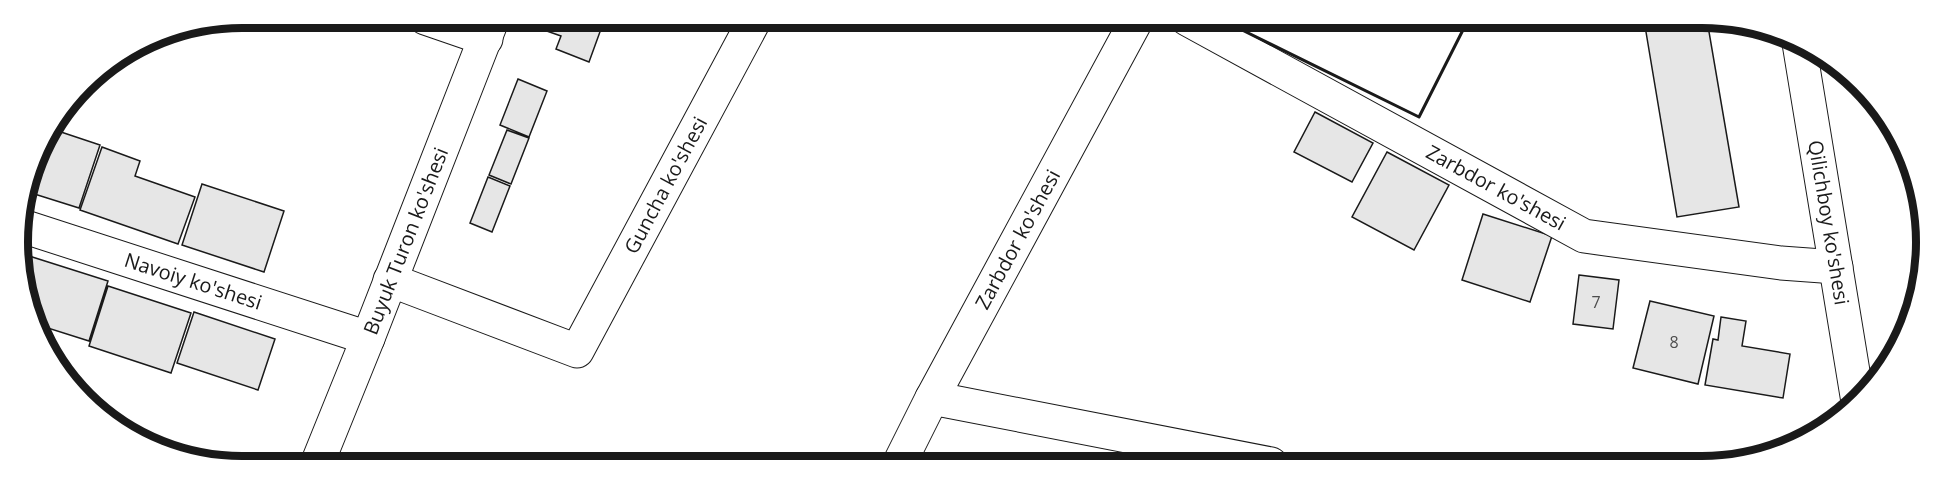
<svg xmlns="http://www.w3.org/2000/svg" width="1944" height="484" font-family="'Open Sans',sans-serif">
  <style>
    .building { fill: #e6e6e6; stroke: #1a1a1a; stroke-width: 1.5 }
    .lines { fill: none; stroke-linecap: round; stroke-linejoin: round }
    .minor-casing { stroke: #1a1a1a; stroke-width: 35 }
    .major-casing { stroke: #1a1a1a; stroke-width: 35 }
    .minor { stroke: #fff; stroke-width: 33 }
    .major { stroke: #fff; stroke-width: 33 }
    .wall { stroke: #1a1a1a; stroke-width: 3 }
    .labels { text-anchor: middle; stroke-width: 4.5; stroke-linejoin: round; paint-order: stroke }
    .number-label { font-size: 16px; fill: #4d4d4d }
    .street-label { font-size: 20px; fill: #1a1a1a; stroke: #fff }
    .rim { fill: none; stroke: #1a1a1a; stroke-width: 8 }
  </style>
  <rect width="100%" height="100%" fill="#fff"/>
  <!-- building -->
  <path class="building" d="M 544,18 L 605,18 L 589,62 L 556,49 L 561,36 L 541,29 Z
    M 1644,20 L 1707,20 L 1739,207 L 1677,217 Z
    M 518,79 L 547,91 L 529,137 L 500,125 Z
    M 1315,112 L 1373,143 L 1352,182 L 1294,152 Z
    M 52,129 L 100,145 L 79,208 L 28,192 L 41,143 Z
    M 507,130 L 529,138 L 511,184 L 489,175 Z
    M 102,147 L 140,161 L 135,176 L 195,197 L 178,244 L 80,210 Z
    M 1387,152 L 1449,185 L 1414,250 L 1352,217 Z
    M 488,177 L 510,186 L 492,232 L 470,223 Z
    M 202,184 L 284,211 L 264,272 L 182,245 Z
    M 1483,214 L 1552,236 L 1530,302 L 1462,280 Z
    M 26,255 L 108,281 L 89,341 L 35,324 L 30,314 L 23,262 Z
    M 1579,275 L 1619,280 L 1613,329 L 1573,324 Z
    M 108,286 L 191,313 L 171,373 L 89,346 Z
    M 1650,301 L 1714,316 L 1698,384 L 1633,368 Z
    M 194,312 L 275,339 L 258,390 L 177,363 Z
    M 1721,317 L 1746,321 L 1742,346 L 1790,354 L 1783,398 L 1705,385 L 1713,339 L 1718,340 Z"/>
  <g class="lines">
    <defs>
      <g id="minor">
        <path d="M 425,18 L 486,39"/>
        <path id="s1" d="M 1187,19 L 1584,236 L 1781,263 L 1836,267"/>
        <path id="s2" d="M 19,225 L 368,338"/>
        <path id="s3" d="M 390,280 L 577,351 L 755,19"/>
        <path d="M 932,398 L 1271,464"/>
        <path id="s4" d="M 317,464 L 368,338 L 493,18"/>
        <path id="s5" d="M 899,464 L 932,398 L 1137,19"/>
      </g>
      <g id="major">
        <path id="s6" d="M 1799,43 L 1858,402"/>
      </g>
    </defs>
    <!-- minor casing -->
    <use href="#minor" class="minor-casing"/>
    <!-- major casing -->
    <use href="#major" class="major-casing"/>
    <!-- minor -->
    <use href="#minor" class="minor"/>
    <!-- major -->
    <use href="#major" class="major"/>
    <!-- wall -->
    <path class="wall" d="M 1236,27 L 1419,117 L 1468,20"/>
  </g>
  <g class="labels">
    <!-- number labels -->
    <g class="number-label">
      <text x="1596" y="308">7</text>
      <text x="1674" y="348">8</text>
    </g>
    <!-- street labels -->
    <g class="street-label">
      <text dy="7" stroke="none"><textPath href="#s3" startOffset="388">Guncha ko'shesi</textPath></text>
      <text dy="7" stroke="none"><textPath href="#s1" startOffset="352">Zarbdor ko'shesi</textPath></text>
      <text dy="7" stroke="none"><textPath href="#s6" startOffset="182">Qilichboy ko'shesi</textPath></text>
      <text dy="7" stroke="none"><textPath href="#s5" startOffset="254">Zarbdor ko'shesi</textPath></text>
      <text dy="7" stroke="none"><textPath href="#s4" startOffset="240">Buyuk Turon ko'shesi</textPath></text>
      <text dy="7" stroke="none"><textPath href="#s2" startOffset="183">Navoiy ko'shesi</textPath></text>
    </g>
  </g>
  <!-- crop -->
  <path d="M0 0H1944V484H0ZM242 28H1702A214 214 0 0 1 1916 242V242A214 214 0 0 1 1702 456H242A214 214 0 0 1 28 242V242A214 214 0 0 1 242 28Z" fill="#fff" fill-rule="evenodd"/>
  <path class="rim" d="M242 28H1702A214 214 0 0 1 1916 242V242A214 214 0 0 1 1702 456H242A214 214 0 0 1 28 242V242A214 214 0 0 1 242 28Z"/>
</svg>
